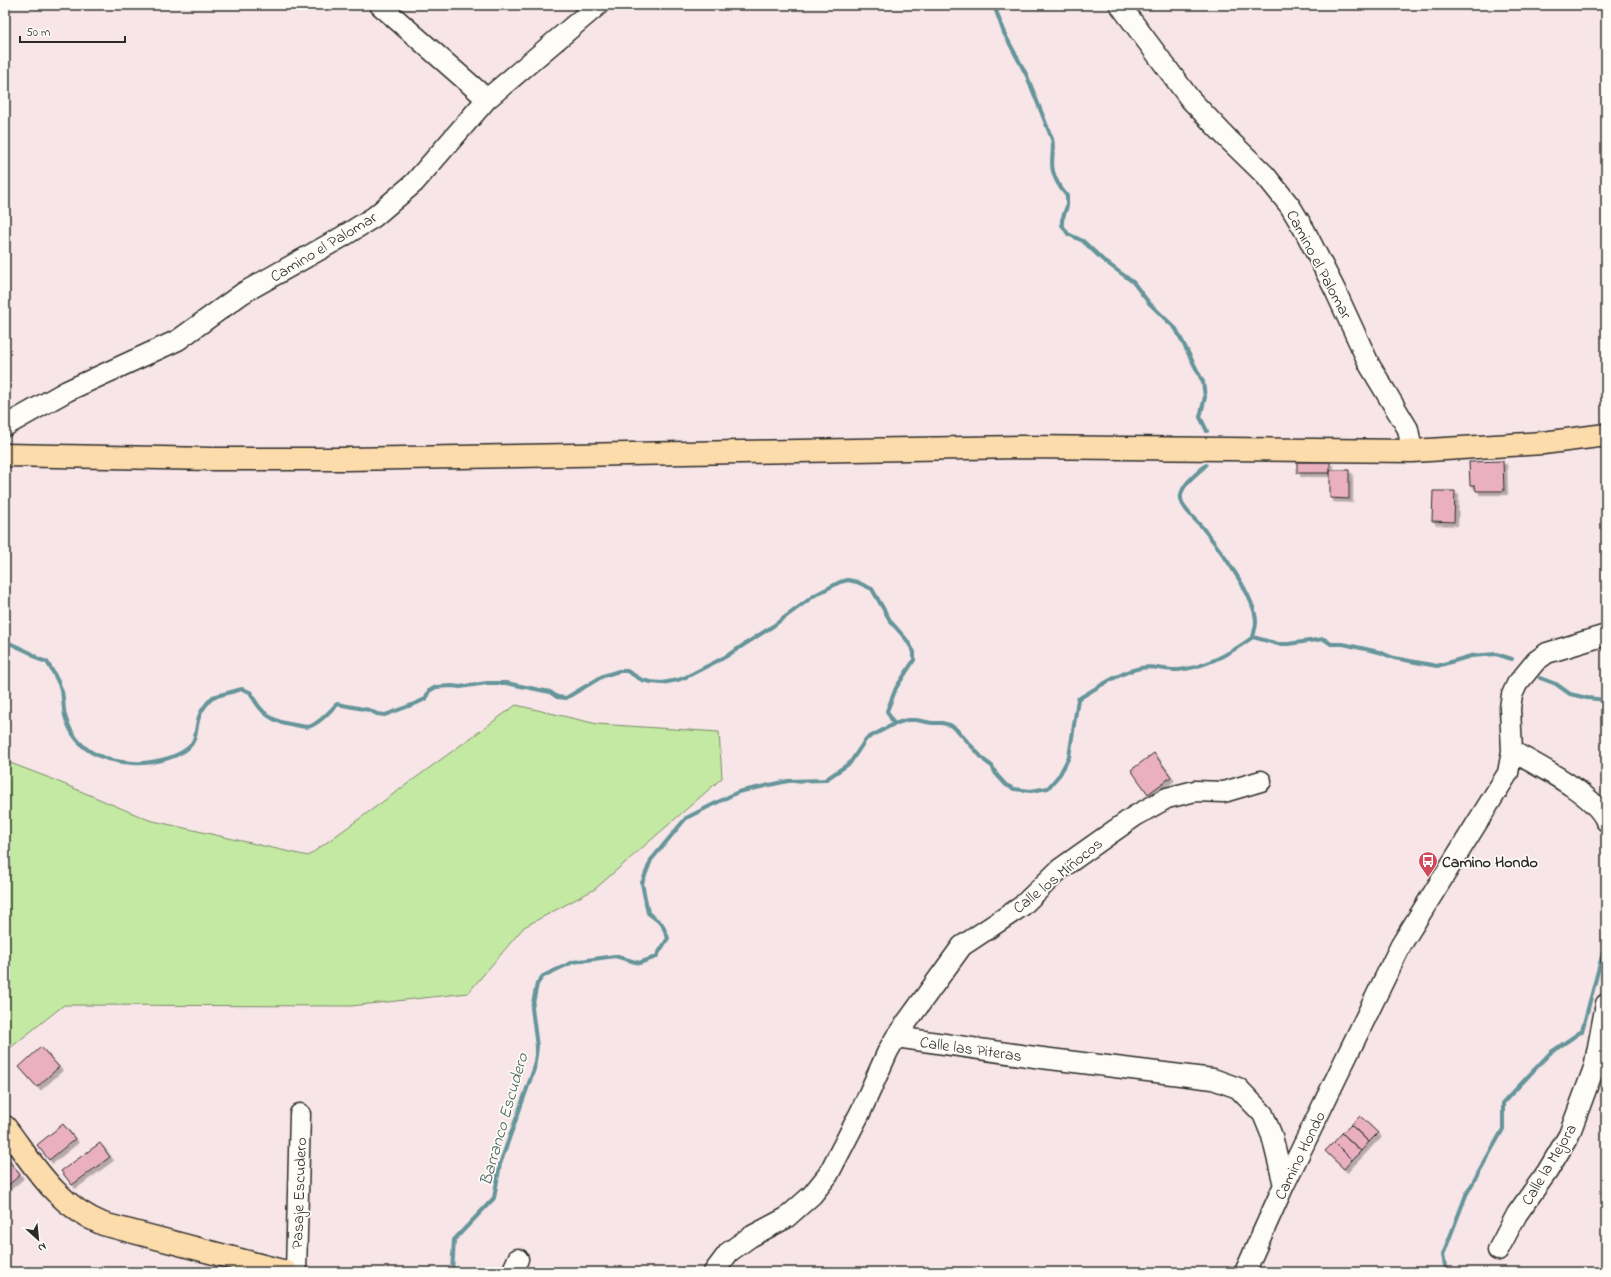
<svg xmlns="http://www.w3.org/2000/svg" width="1611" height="1277" font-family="'Indie Flower',sans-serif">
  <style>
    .green { fill: #c4e9a3; stroke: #788a67 }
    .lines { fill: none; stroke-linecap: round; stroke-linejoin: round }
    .stream { stroke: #65959a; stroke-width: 4 }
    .building { fill: #eab0c2; stroke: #2b2b2b; filter: url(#shadow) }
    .minor-casing { stroke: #2b2b2b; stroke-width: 23 }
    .major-casing { stroke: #2b2b2b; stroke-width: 25 }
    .minor { stroke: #fdfcf7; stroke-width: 20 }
    .major { stroke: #fddcac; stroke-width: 22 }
    .labels { text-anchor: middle; stroke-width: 3.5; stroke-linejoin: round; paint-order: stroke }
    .street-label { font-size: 16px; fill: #2b2b2b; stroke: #fdfcf7 }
    .poi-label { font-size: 16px; font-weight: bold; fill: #2b2b2b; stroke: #fdfcf7; text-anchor: start }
    .water-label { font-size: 17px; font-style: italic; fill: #486062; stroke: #fdfcf7 }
  </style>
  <defs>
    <filter id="shadow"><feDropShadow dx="3.5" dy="3.5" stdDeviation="0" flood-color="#0004"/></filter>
  </defs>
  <rect width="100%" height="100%" fill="#f7e5e7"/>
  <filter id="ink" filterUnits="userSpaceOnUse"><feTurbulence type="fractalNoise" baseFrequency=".025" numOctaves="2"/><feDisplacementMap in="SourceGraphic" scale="8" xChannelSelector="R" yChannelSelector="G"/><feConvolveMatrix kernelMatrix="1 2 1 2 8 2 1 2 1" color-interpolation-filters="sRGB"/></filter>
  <g filter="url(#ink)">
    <!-- green -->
    <path class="green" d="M 516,705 L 597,724 L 719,732 L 722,778 L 595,889 L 524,927 L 468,993 L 351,1006 L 64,1005 L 5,1052 L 5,761 L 47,777 L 149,820 L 308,856 Z"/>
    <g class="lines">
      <!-- stream -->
      <path class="stream" d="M 994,5 L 1004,33 L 1027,76 L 1052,139 C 1055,149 1050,161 1053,171 C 1055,180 1061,189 1067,196 L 1067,206 L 1062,220 L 1062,225 L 1068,234 L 1083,241 L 1103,260 L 1133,282 L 1149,303 L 1176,329 L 1203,382 L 1205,397 L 1200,417 L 1207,431
        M 1206,465 C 1198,473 1183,483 1181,495 C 1179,506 1195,519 1202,527 C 1218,547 1256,597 1256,622 C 1256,627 1254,632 1253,637
        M 5,641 L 31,653 L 38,659 L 47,662 C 53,672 59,681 62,692 C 64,701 63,711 66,719 C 77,751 101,761 133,763 C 149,764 175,759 188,748 C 198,739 195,728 199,717 C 201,710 208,702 213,697 L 242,689 L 250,692 C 261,714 272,722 295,725 C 300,726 306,728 311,726 C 321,722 329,712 337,704 L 369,710 L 377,714 L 385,715 L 417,703 L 425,699 L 429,691 L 436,687 L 452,686 L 460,687 L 487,683 L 506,683 L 550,692 L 557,697 L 566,698 L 603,676 L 619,671 L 627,671 L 642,680 L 651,682 L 662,683 L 678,680 L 686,677 L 725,657 L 773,626 L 815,595 L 840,582 L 848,580 L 857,582 L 872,589 L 891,622 L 906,639 L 914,652 L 914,660 L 896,688 L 887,711 L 894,724
        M 1540,678 L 1556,684 L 1570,694 L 1587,698 L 1606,700
        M 452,1272 L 454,1240 L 494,1198 L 500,1164 L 534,1069 L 537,1047 L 532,1008 L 537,984 L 543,976 L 573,962 L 615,956 L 639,963 L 656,957 L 668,938 L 662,924 L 648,913 L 642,883 L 651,860 L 686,818 L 738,792 L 788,781 L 825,780 L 850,763 L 866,739 L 894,724 L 907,720 L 916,720 L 932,723 L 942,723 L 950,725 L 957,730 L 985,761 L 992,766 L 996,774 L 1006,785 L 1014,789 L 1031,791 L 1048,788 L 1060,774 L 1069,757 L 1078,699 C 1095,689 1122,671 1141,668 C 1153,665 1166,671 1178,670 C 1205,668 1231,653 1253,637 L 1278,644 L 1288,644 L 1324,639 L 1331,644 L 1343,644 L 1379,652 L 1394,658 L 1437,666 L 1471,656 L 1496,654 L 1512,659
        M 1446,1272 L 1443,1255 L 1466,1195 L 1503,1129 L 1503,1103 L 1550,1053 L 1582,1031 L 1606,941"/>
    </g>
    <!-- building -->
    <path class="building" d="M 1503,461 L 1504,491 L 1476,491 L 1475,485 L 1470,485 L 1469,462 Z
      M 1297,462 L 1330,462 L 1330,473 L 1297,473 Z
      M 1330,470 L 1349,470 L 1349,499 L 1330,498 Z
      M 1433,491 L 1455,491 L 1454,522 L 1432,521 Z
      M 1154,753 L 1171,777 L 1148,794 L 1131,770 Z
      M 41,1047 L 59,1067 L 37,1087 L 19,1067 Z
      M 1360,1116 L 1378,1133 L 1369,1142 L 1351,1125 Z
      M 63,1124 L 75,1139 L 49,1160 L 37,1145 Z
      M 1351,1125 L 1369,1142 L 1361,1151 L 1342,1133 Z
      M 1342,1133 L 1361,1151 L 1352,1160 L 1334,1142 Z
      M 1334,1142 L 1352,1160 L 1344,1169 L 1325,1151 Z
      M 100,1143 L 110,1157 L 72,1185 L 61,1171 Z
      M 5,1156 L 20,1175 L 5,1188 Z"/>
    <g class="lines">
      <defs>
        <path id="minor" d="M 380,5 L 487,99
          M 1120,5 L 1190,99 L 1229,140 L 1265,175 L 1290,206 L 1305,231 L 1335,290 L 1370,366 L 1408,429 L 1412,451
          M 5,426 L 67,391 L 178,340 L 243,293 L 342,237 L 374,217 L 414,183 L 487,99 L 598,5
          M 1512,751 C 1538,766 1595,794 1606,821
          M 896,1037 L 962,946 L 1022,906 L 1060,869 L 1135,816 L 1167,798 L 1195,791 L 1224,792 L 1261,781
          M 1498,1250 L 1517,1214 L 1547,1172 L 1569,1135 L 1594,1068 L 1606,1004
          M 296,1272 L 300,1114
          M 512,1272 L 518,1259
          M 714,1272 L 729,1252 L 750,1237 L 786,1218 L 812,1195 L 828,1175 L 861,1111 L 888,1051 L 896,1037 L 1042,1058 L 1213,1079 L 1238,1088 L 1263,1114 L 1272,1136 L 1284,1185
          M 1245,1272 L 1284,1185 L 1401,945 L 1508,773 L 1512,751 L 1510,708 L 1512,695 L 1517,684 L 1536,661 L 1547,653 L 1606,635"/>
        <path id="major" d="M 5,455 L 212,459 L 347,459 L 1020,447 L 1412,451 L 1543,443 L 1606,435
          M 5,1127 C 34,1165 56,1205 103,1224 L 286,1272"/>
      </defs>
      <!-- minor casing -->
      <use href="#minor" class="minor-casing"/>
      <!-- major casing -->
      <use href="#major" class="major-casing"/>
      <!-- minor -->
      <use href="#minor" class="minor"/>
      <!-- major -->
      <use href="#major" class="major"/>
    </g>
  </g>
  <!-- icons -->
  <defs>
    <symbol id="bus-pin" viewBox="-11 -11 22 30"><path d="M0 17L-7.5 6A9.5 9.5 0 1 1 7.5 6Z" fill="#d1495b" stroke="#fdfcf7"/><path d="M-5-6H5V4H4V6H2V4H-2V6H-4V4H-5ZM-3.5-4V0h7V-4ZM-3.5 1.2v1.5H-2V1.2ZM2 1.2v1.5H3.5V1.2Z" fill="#fff"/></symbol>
  </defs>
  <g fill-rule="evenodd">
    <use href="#bus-pin" x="1417" y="850" width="22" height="30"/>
  </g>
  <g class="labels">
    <!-- street labels -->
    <g class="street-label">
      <text transform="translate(323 246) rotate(-31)" y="6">Camino el Palomar</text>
      <text transform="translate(1320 264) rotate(62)" y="6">Camino el Palomar</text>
      <text transform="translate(1057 875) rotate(-39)" y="6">Calle los Miñocos</text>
      <text transform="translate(971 1048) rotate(8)" y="6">Calle las Piteras</text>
      <text transform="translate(1299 1155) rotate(-64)" y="6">Camino Hondo</text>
      <text transform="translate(1548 1164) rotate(-59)" y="6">Calle la Mejora</text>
      <text transform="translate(298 1193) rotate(-88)" y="6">Pasaje Escudero</text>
    </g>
    <!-- poi labels -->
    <g class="poi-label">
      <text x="1442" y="867">Camino Hondo</text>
    </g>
    <!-- water labels -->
    <g class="water-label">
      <text transform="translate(503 1119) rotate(-74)" y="6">Barranco Escudero</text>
    </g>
  </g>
  <!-- margin -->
  <rect width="1611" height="1277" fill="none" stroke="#fdfcf7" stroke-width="20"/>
  <rect x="10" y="10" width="1591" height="1257" fill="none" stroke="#2b2b2b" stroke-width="1.5" filter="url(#ink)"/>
  <!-- north arrow -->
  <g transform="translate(38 1239) rotate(153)" stroke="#fdfcf7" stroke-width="3" paint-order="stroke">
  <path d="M0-3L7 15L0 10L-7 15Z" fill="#2b2b2b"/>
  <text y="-6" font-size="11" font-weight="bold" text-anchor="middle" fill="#2b2b2b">N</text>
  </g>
  <!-- scale -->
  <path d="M20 36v6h105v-6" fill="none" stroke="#2b2b2b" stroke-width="2"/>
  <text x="26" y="36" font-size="12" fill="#2b2b2b" stroke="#fdfcf7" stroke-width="3" paint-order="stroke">50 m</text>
</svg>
